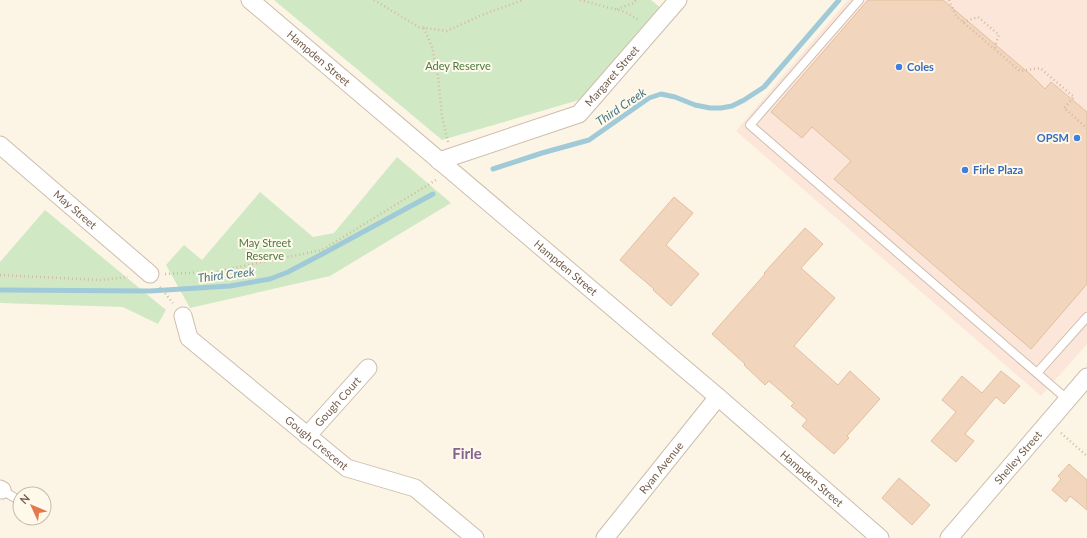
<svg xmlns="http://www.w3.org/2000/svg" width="1087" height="538" font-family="Lato,sans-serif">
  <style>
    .commercial { fill: #fce6d9 }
    .green { fill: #d0e9c4 }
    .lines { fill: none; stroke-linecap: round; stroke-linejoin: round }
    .stream { stroke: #a0cad7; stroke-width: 5 }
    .building { fill: #f1d6bd; stroke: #e3be9e }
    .service-casing { stroke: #cdbdac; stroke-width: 10 }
    .minor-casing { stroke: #cdbdac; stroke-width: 19 }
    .path { stroke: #d6b9a0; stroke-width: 2.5; stroke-dasharray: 1 3; stroke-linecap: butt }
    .service { stroke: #fff; stroke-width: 8 }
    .minor { stroke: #fff; stroke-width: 17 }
    .shop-dot { fill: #3f7fe0; stroke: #fff9eb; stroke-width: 1.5 }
    .labels { text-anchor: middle; stroke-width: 4; stroke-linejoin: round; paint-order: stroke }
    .street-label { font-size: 11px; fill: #745d4b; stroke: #fff9eb }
    .park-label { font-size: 11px; fill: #4e7a42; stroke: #fff9eb }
    .shop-label { font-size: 11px; font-weight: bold; fill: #366cbe; stroke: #fff9eb; text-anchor: start }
    .water-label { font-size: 12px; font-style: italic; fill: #457787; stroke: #fff9eb }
    .district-label { font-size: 15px; font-weight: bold; fill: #856291; stroke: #fff9eb }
  </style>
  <rect width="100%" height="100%" fill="#fcf5e5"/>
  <!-- commercial -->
  <path class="commercial" d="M 848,0 L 1087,0 L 1087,344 L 1041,396 L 736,131 Z"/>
  <!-- green -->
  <path class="green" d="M 274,0 L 651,0 L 662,9 L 579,100 L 442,140 Z
    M 397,157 L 451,203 L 330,276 L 190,308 L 166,265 L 184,245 L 202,260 L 260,192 L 313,237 L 334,233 Z
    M 45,210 L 166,310 L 158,324 L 123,307 L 0,303 L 0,262 Z"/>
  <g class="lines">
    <!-- stream -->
    <path class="stream" d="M 493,169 L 542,153 L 589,140 L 649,98 L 661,94 L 675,97 L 695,105 L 710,108 L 721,108 L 732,106 L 744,100 L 764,87 L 839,0
      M 0,290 L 150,291 L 230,286 L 270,279 L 288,272 L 326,252 L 433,194"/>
  </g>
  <!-- building -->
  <path class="building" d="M 868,0 L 943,0 L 1031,75 L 1045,89 L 1051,82 L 1087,112 L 1087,284 L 1031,349 L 834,179 L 851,161 L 812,127 L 802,138 L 771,112 Z
    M 674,197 L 693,213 L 666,245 L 699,274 L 671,306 L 653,290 L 654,289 L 620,260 Z
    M 805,228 L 823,244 L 801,268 L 835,298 L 794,346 L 838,385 L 850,371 L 880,399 L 847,436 L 849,438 L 834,454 L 802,426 L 807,420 L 791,406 L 794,403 L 769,381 L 765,385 L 744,365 L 745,364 L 712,334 L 765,274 L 764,273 Z
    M 1001,371 L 1020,386 L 1004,404 L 996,397 L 965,434 L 974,441 L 956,462 L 931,441 L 956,412 L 942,400 L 962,376 L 982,393 Z
    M 1069,464 L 1087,480 L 1087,510 L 1070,496 L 1066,502 L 1052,490 L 1061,479 L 1058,476 Z
    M 899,478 L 930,505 L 912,525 L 882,498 Z"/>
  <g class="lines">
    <defs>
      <path id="service" d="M 859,0 L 750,125 L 1068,400
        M 1037,373 L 1087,317
        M 2,490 L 20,501"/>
      <g id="minor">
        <path id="s1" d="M 250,0 L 718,397 L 880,538"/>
        <path id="s2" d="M 0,145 L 150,274"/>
        <path id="s3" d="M 439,161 L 579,114 L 678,0"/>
        <path id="s4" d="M 183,316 L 189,338 L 347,468 L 415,488 L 475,538"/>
        <path id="s5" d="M 307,436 L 368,368"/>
        <path d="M 0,489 L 2,490"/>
        <path id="s6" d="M 605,538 L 718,397"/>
        <path id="s7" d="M 949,538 L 1087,377"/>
      </g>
    </defs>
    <!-- service casing -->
    <use href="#service" class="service-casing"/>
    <!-- minor casing -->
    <use href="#minor" class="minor-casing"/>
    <!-- path -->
    <path class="path" d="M 374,0 L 419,27 L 447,31 L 482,15 L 523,0
      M 580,0 L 625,12 L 639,20
      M 949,0 L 956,16 L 1020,71 L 1040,68 L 1074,97 L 1064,108 L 1087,128
      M 617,9 L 634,3 L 636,0
      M 963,22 L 978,17 L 999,35 L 994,49
      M 424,28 L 432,47 L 438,76 L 442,117 L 448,142
      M 165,274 L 214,272 L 322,250 L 436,180
      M 0,275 L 100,280 L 128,277
      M 160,287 L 173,303
      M 1061,433 L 1087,456"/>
    <!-- service -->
    <use href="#service" class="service"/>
    <!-- minor -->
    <use href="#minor" class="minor"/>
  </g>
  <!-- markers -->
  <g class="shop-dot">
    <circle cx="899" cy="67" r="4"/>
    <circle cx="1077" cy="138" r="4"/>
    <circle cx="965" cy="170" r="4"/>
  </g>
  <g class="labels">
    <!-- street labels -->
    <g class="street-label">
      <text dy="4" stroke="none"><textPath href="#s1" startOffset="90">Hampden Street</textPath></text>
      <text dy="4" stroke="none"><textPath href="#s3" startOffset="198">Margaret Street</textPath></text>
      <text dy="4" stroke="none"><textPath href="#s2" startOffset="99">May Street</textPath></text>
      <text dy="4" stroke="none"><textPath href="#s1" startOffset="414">Hampden Street</textPath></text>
      <text dy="4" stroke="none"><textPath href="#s5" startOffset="46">Gough Court</textPath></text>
      <text dy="4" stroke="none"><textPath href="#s4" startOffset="188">Gough Crescent</textPath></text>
      <text dy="4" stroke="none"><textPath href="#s7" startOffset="106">Shelley Street</textPath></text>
      <text dy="4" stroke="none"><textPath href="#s6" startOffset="90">Ryan Avenue</textPath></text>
      <text dy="4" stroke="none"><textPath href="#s1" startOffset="738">Hampden Street</textPath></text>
    </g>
    <!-- park labels -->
    <g class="park-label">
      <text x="458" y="70">Adey Reserve</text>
      <text x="265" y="247">May Street<tspan x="265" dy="13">Reserve</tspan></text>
    </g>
    <!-- shop labels -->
    <g class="shop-label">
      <text x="907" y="71">Coles</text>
      <text x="1069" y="142" text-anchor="end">OPSM</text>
      <text x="973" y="174">Firle Plaza</text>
    </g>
    <!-- water labels -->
    <g class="water-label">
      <text transform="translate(621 107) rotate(-34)" y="4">Third Creek</text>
      <text transform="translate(226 275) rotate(-7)" y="4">Third Creek</text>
    </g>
    <!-- district labels -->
    <g class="district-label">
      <text x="467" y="459">Firle</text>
    </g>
  </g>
  <!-- north arrow -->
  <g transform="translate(32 506) rotate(314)"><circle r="19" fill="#fff9eb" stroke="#c7bbab"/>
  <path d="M0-3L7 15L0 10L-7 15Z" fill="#e47a4c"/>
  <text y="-6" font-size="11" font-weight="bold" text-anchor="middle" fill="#745d4b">N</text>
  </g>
</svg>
